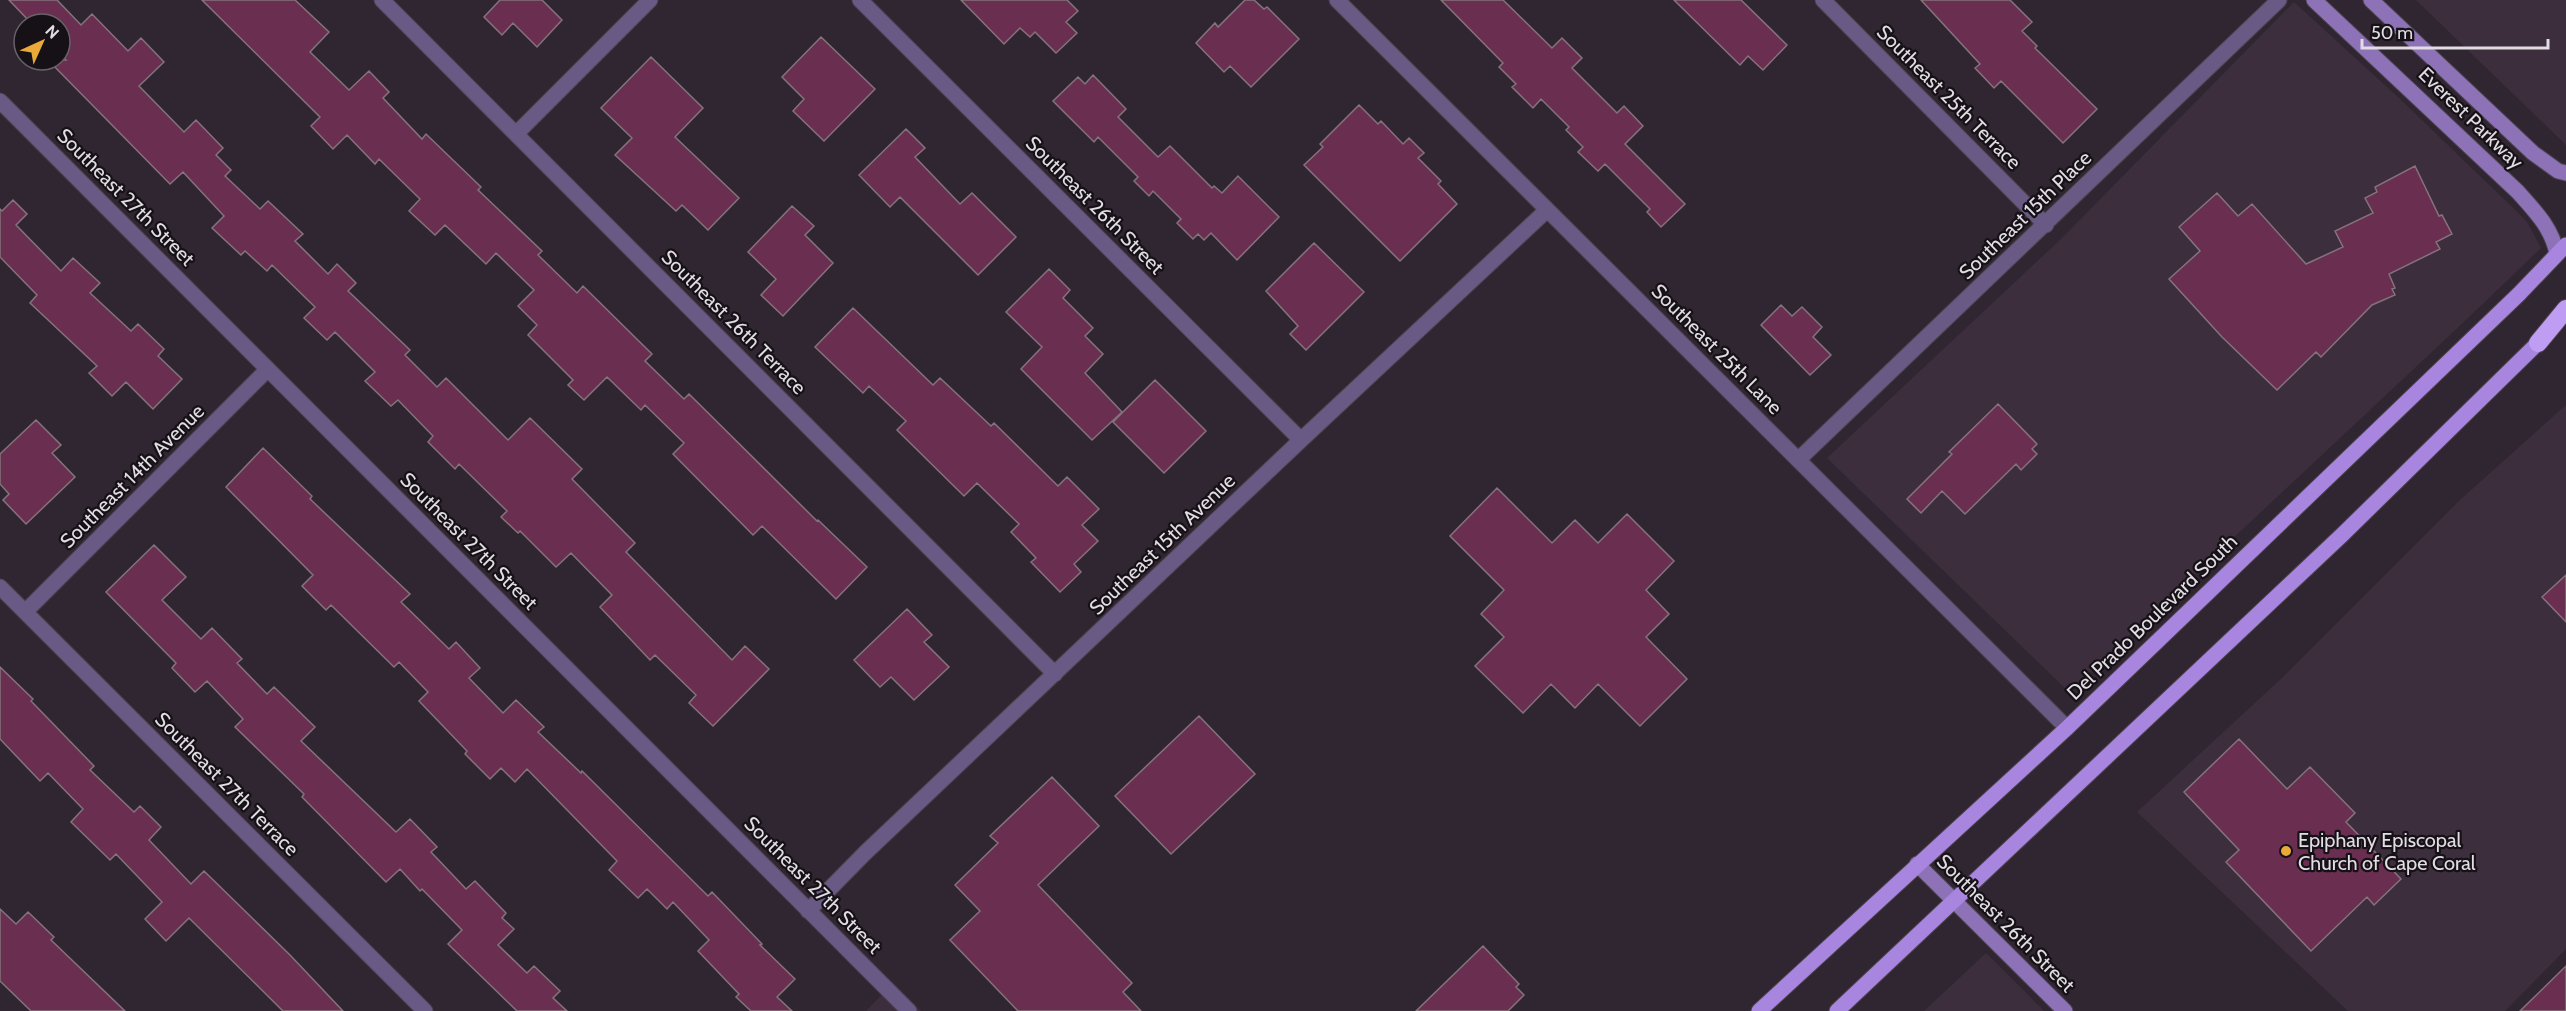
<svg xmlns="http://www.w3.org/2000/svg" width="2566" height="1011" font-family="Cabin,sans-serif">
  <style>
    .built { fill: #3c2e3d }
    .building { fill: #6a2e51; stroke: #84737c; stroke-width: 1.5 }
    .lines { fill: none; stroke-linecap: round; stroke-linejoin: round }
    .street-casing { stroke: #4c434d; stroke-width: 17 }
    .secondary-casing { stroke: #4c434d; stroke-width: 17 }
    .primary-casing { stroke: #4c434d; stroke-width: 17 }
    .highway-casing { stroke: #4c434d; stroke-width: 20 }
    .street { stroke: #695985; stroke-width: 15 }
    .secondary { stroke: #8d72b8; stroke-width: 15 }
    .primary { stroke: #a885df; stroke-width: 15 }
    .highway { stroke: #be9df3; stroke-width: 18 }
    .poi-dot { fill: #eaaa39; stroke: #151116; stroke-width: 2 }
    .labels { text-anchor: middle; stroke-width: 4.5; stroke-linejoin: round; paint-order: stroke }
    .street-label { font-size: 20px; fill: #e2dce3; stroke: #151116 }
    .poi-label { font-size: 20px; fill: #e2dce3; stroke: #151116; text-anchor: start }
  </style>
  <rect width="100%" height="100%" fill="#302631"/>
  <!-- built -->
  <path class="built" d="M 2416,0 L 2566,0 L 2566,145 Z
    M 2294,2 L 2399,98 L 2507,202 L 2527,222 L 2541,248 L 2467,319 L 2069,692 L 1827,458 L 2062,238 Z
    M 2566,405 L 2566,949 L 2505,1011 L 2348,1011 L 2137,812 L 2284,676 L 2461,499 Z
    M 1986,953 L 2044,1011 L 1924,1011 Z
    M 893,983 L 921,1011 L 866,1011 Z"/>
  <!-- building -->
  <path class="building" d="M 9,0 L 57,0 L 81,25 L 92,14 L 128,51 L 141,38 L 164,62 L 139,86 L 184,132 L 196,120 L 223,148 L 216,155 L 231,170 L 225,176 L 260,209 L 268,201 L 303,234 L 295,241 L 328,274 L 337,264 L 356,283 L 348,291 L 410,350 L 405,355 L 437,387 L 446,378 L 508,440 L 530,418 L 582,469 L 572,479 L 635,543 L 626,552 L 732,660 L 745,646 L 769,669 L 713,726 L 689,703 L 696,695 L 655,655 L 650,660 L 600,607 L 612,595 L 571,553 L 556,567 L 520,531 L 518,533 L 501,517 L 507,511 L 459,464 L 455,469 L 428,442 L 433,436 L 398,400 L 391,406 L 365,381 L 375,372 L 335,332 L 327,340 L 304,318 L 315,307 L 272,265 L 267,271 L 245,251 L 241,255 L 212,228 L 224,216 L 183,172 L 170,184 L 48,60 L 66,60 L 60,54 L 60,24 L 32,24 Z
    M 202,0 L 295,0 L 329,32 L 310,52 L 349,90 L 369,71 L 389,92 L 383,98 L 422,139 L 426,134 L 481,187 L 478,190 L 542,251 L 538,255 L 577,293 L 583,286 L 652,354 L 645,361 L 684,399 L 689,394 L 817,521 L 818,520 L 867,567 L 836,599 L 762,526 L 753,535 L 673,454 L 684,443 L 645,405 L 641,410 L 607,377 L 584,400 L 568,385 L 573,380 L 528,335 L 537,325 L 518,306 L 534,290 L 496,253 L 486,264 L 445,225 L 435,235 L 409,211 L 420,199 L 379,159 L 375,164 L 347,135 L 333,149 L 311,126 L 320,117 Z
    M 500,0 L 542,0 L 562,20 L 537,47 L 513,23 L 502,35 L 484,17 Z
    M 961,0 L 1067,0 L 1078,11 L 1066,22 L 1077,33 L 1056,53 L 1035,32 L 1030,37 L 1020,28 L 1004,44 Z
    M 1245,0 L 1254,0 L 1264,9 L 1267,7 L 1299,39 L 1251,87 L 1230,66 L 1224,72 L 1196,43 L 1215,23 L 1218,27 Z
    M 1441,0 L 1503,0 L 1552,48 L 1562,38 L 1582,58 L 1572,68 L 1617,113 L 1624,106 L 1643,126 L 1625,144 L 1685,204 L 1661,227 L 1647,212 L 1650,209 L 1605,164 L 1598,171 L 1578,152 L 1583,147 L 1566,130 L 1569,127 L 1541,99 L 1533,108 L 1512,87 L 1516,84 L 1499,67 L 1503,63 Z
    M 1674,0 L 1741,0 L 1787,45 L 1763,70 L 1748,56 L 1740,65 Z
    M 1921,0 L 2010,0 L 2032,22 L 2022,31 L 2037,46 L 2035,48 L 2097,109 L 2063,143 L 2001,81 L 1994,88 L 1975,68 L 1980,64 Z
    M 821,37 L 875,89 L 824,141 L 793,111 L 804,99 L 782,77 Z
    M 651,57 L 703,108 L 675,137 L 739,198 L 708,230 L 682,205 L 676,211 L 615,155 L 632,138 L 601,108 Z
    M 1093,75 L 1126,109 L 1118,117 L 1158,157 L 1170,146 L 1212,188 L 1214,186 L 1222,193 L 1238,176 L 1279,217 L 1237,260 L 1211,233 L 1204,240 L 1198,234 L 1193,239 L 1177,223 L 1181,219 L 1153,191 L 1149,196 L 1134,181 L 1138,177 L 1098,137 L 1094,142 L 1053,101 L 1078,77 L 1085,84 Z
    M 1359,105 L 1378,124 L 1381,121 L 1403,144 L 1409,138 L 1424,153 L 1418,158 L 1441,181 L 1438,184 L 1457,204 L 1400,261 L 1304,165 L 1323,147 L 1320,144 Z
    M 906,129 L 925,148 L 915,157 L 960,204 L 972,193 L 1016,237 L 978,275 L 900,197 L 890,207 L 859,175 Z
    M 2415,166 L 2439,216 L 2442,215 L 2452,234 L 2436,242 L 2440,249 L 2389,274 L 2395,288 L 2392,289 L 2395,295 L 2372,305 L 2321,357 L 2316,352 L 2277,390 L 2222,337 L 2169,279 L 2200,251 L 2179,227 L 2217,193 L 2238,216 L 2252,204 L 2306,264 L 2343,247 L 2335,231 L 2373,213 L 2365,198 L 2377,192 L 2375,187 Z
    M 13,200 L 27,214 L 16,225 L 61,271 L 73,258 L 100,283 L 90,293 L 131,331 L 138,324 L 164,349 L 158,356 L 182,379 L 153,409 L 126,382 L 112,396 L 89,373 L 97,366 L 30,303 L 37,295 L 0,257 L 0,209 L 2,211 Z
    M 792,206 L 814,226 L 805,235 L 833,263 L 783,316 L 761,295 L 776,279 L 748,252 Z
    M 1314,243 L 1364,292 L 1306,350 L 1290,334 L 1298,326 L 1266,291 Z
    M 1049,269 L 1070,290 L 1063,298 L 1093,328 L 1085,336 L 1103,354 L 1085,373 L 1122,412 L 1092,440 L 1021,369 L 1042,347 L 1006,312 Z
    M 1781,305 L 1792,316 L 1802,307 L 1822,327 L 1813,337 L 1831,355 L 1810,375 L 1761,325 Z
    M 853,308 L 933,385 L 940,378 L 991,426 L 994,423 L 1058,486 L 1067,477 L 1099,509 L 1082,525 L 1098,541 L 1074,564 L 1081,572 L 1060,592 L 1031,562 L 1036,558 L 1011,532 L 1019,524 L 977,483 L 964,496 L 897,430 L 906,421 L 869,386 L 863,393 L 815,347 Z
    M 1155,380 L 1206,431 L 1164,473 L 1113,422 Z
    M 1998,404 L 2037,444 L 2032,449 L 2037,454 L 2021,470 L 2016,464 L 1965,514 L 1942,491 L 1921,513 L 1907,499 L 1952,454 L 1949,452 Z
    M 36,420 L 61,445 L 52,453 L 75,477 L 26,524 L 3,500 L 9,494 L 0,484 L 0,454 Z
    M 263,448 L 312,496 L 310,499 L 410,594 L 401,602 L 449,649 L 456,642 L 480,668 L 469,678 L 503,713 L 516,700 L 544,727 L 538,732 L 581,773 L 582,771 L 708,896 L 712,892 L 762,944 L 760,945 L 795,979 L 777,997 L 792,1011 L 751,1011 L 736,997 L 739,994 L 698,951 L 709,940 L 673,902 L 667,909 L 647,889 L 638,898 L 609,870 L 617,861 L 527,769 L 515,782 L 501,768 L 490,779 L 465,754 L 467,751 L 419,701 L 428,692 L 399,662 L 394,667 L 331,605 L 326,610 L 302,586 L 313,575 L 226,487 Z
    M 1497,488 L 1552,543 L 1575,520 L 1598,543 L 1627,514 L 1674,561 L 1646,590 L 1669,614 L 1646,637 L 1687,679 L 1640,726 L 1598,684 L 1575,708 L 1551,684 L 1523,713 L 1475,666 L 1504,637 L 1481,614 L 1504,590 L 1450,536 Z
    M 154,545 L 186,577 L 162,600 L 201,639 L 212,628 L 242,659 L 237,663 L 267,694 L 274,687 L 315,727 L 301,741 L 396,832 L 410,819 L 437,847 L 431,852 L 466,889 L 475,881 L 506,913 L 502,918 L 514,929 L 498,945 L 527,973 L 534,966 L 560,991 L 553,998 L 567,1011 L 517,1011 L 448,944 L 462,930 L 422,889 L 420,891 L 400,869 L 386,882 L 302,797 L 304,794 L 235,727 L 243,719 L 207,681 L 195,692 L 172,668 L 176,663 L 106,592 Z
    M 2566,575 L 2566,622 L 2542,597 Z
    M 907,609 L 932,635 L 924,642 L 949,667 L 914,700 L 891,677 L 880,687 L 854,660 Z
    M 0,667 L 33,699 L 31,701 L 94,766 L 90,770 L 134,812 L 140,806 L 161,827 L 149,840 L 191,884 L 204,871 L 290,955 L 343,1011 L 283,1011 L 189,918 L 166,941 L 145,919 L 162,902 L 116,854 L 110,860 L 71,822 L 83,809 L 48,773 L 40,781 L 0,739 Z
    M 1199,716 L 1255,774 L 1171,854 L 1115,796 Z
    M 2239,739 L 2287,789 L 2310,767 L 2355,813 L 2346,822 L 2401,879 L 2374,905 L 2367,897 L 2311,951 L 2226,862 L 2239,850 L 2184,792 Z
    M 1052,777 L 1099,826 L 1038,885 L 1132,983 L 1123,992 L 1141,1011 L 1018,1011 L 950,940 L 980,911 L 955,885 L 998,843 L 990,836 Z
    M 0,909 L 16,924 L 28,912 L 54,937 L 51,940 L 125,1011 L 31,1011 L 0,981 Z
    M 1483,946 L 1519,984 L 1516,987 L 1524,995 L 1508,1011 L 1416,1011 Z
    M 2566,966 L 2566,1011 L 2520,1011 Z"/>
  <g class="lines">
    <defs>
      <path id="street" d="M 382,0 L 1055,674
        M 860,0 L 1301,440
        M 1337,0 L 2067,728
        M 1823,0 L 2046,225
        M 0,101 L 909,1011
        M 516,134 L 650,0
        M 1798,460 L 2279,0
        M 0,587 L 425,1011
        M 25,612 L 268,369
        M 808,911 L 865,853 L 1301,440 L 1547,210"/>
      <path id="secondary" d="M 2314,0 L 2518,192 C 2535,211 2552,228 2557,254
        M 2371,0 L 2533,153 L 2558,171 L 2566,173
        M 1917,864 L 2065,1011"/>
      <path id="primary" d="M 1759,1011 L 2067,728 L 2519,294 L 2566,245
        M 1837,1011 L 2342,535 L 2545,336"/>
      <path id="highway" d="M 2538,343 L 2566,309"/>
    </defs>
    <!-- street casing -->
    <use href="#street" class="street-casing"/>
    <!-- secondary casing -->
    <use href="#secondary" class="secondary-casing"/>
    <!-- primary casing -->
    <use href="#primary" class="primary-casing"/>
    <!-- highway casing -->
    <use href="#highway" class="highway-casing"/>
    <!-- street -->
    <use href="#street" class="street"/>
    <!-- secondary -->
    <use href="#secondary" class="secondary"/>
    <!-- primary -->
    <use href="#primary" class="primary"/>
    <!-- highway -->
    <use href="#highway" class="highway"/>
  </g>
  <!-- markers -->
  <circle class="poi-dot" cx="2286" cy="851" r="6"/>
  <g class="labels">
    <!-- street labels -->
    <g class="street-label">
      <text transform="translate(1949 97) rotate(45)" y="7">Southeast 25th Terrace</text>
      <text transform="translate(2471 118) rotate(44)" y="7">Everest Parkway</text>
      <text transform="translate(126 197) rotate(45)" y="7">Southeast 27th Street</text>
      <text transform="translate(1095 205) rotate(45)" y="7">Southeast 26th Street</text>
      <text transform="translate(2025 215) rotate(-44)" y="7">Southeast 15th Place</text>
      <text transform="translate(734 322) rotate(45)" y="7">Southeast 26th Terrace</text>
      <text transform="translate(1717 349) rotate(45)" y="7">Southeast 25th Lane</text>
      <text transform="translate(132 476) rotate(-45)" y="7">Southeast 14th Avenue</text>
      <text transform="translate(469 541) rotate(45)" y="7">Southeast 27th Street</text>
      <text transform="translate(1162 544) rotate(-44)" y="7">Southeast 15th Avenue</text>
      <text transform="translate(2152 617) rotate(-44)" y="7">Del Prado Boulevard South</text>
      <text transform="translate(227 784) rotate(45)" y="7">Southeast 27th Terrace</text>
      <text transform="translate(813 885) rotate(45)" y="7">Southeast 27th Street</text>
      <text transform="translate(2006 923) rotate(45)" y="7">Southeast 26th Street</text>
    </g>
    <!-- poi labels -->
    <g class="poi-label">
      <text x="2298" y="847">Epiphany Episcopal<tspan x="2298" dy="23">Church of Cape Coral</tspan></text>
    </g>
  </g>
  <!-- north arrow -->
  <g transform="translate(42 42) rotate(45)"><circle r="28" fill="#151116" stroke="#676268" stroke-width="1.5"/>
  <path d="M0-4.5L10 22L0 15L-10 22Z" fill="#eaaa39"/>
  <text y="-9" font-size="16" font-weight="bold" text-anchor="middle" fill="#e2dce3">N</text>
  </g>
  <!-- scale -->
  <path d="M2362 39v9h186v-9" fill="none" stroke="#e2dce3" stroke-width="3"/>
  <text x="2371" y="39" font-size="18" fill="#e2dce3" stroke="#151116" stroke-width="4.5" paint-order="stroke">50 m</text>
</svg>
